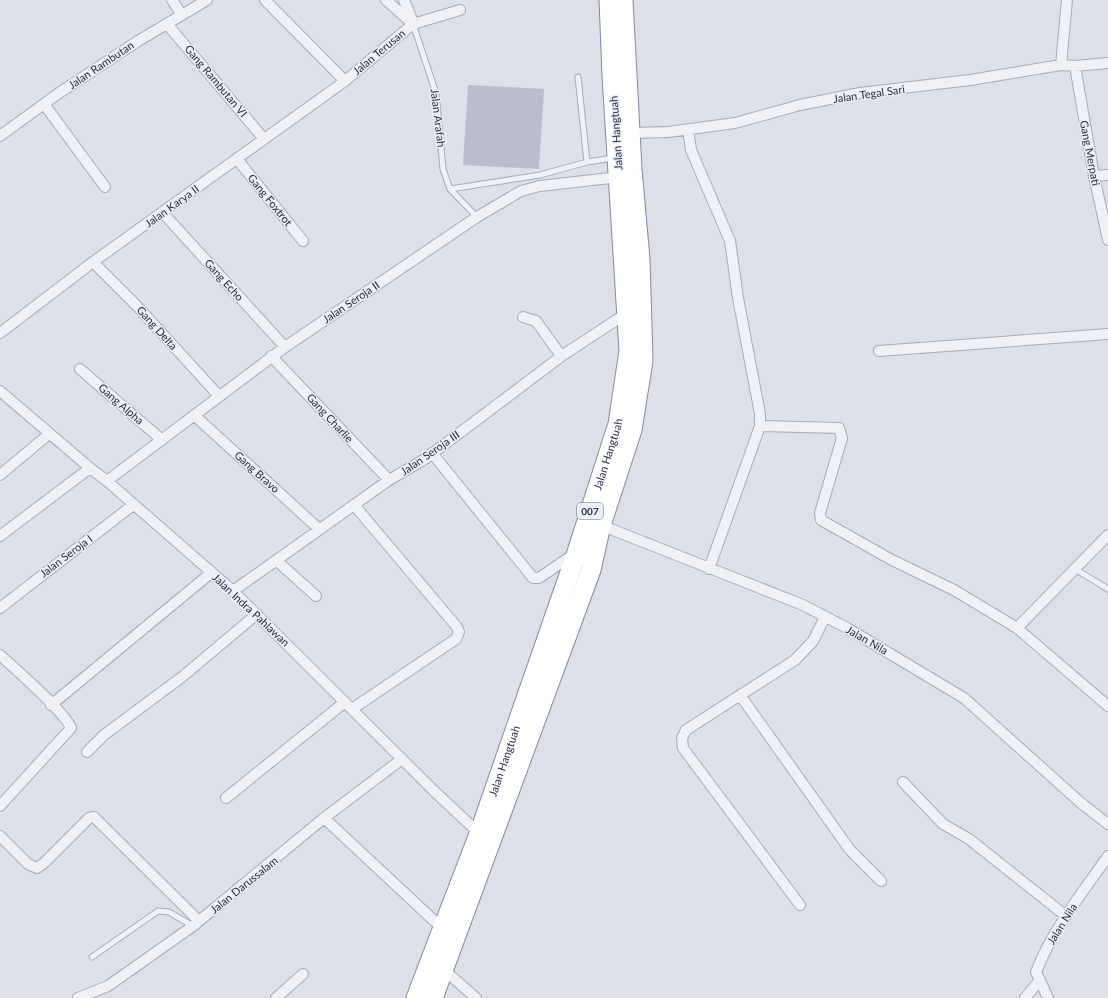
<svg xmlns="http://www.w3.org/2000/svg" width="1108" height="998" font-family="Lato,sans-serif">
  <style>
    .building { fill: #babdcc }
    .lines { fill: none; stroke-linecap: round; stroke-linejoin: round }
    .lane-casing { stroke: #a6a9b7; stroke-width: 7 }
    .street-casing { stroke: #a6a9b7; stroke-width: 12 }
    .highway-casing { stroke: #8389a1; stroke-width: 21 }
    .lane { stroke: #f0f1f7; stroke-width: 5 }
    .street { stroke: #f0f1f7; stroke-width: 10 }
    .highway { stroke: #fff; stroke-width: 19 }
    .labels { text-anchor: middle; stroke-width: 3; stroke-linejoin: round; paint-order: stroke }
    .shield { fill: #edeff6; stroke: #616577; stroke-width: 1 }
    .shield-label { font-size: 10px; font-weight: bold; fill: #252a41 }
    .street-label { font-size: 11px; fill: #252a41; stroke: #edeff6 }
  </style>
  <rect width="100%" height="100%" fill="#dde0e9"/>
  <!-- building -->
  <path class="building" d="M 468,85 L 544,89 L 539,169 L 463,165 Z"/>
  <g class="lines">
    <defs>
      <path id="lane" d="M 413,24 L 436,93 L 443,169 L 450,189 L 477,217
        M 578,77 L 587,162
        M 450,189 L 540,175 L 587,162 L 614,158
        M 1075,569 L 1108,589
        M 92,957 L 158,911 L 169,912 L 193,926"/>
      <path id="street" d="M 172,0 L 182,15
        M 265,0 L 345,81
        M 386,0 L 413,24
        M 404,0 L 413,22
        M 167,24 L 264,139
        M 1061,65 L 1067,0
        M 1075,66 L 1094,176 L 1108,240
        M 44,104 L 105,187
        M 688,130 L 691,150 L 730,241 L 738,298 L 760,414 L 760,426 L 709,569
        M 631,133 L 668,132 L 735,123 L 800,105 L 860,93 L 970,80 L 1061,65 L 1075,66 L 1108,63
        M 0,136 L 59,93 L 138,41 L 207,0
        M 237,159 L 303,241
        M 1094,176 L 1108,175
        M 163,213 L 285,347
        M 93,262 L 138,307 L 219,396
        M 523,317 L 536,321 L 559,353 L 563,355
        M 0,333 L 93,262 L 345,81 L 413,24 L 460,10
        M 879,351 L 1108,334
        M 271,356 L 389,480
        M 80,369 L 162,440
        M 0,391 L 90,468 L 107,481 L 233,591 L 434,791 L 481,835
        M 194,415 L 319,529
        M 760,426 L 839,428 L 842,438 L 820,513 L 821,520 L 892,560 L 954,590 L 1017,628 L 1108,535
        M 432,453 L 533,578 L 539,578 L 574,554
        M 0,475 L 49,434
        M 107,481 L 285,347 L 477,217 L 521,191 L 540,186 L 619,177
        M 598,524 L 803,605 L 847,628 L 964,698 L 1081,803 L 1108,824
        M 0,536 L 90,468
        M 277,561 L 316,596
        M 233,591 L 389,480 L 425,459 L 563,355 L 627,313
        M 0,608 L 133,505
        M 1017,628 L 1108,706
        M 0,655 C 16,670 64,711 71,728 L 0,806
        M 740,695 L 850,850 L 881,881
        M 51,705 L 211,573
        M 352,709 L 456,639 L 459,632 L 457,627 L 354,505
        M 87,752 L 104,735 L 182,677 L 257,614
        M 903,782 L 943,824 L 969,839 L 1066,916
        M 226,798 L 345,702
        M 324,818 L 443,929
        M 0,836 L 28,864 L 37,868 L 44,863 L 89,818 L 94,817 L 199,921
        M 800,905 L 683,748 L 682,738 L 686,730 L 795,660 L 813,641 L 825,617
        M 443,969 L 476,998
        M 78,998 L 108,986 L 193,926 L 324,818 L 402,759
        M 276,998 L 303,974
        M 1025,998 L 1040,980
        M 1048,998 L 1036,972 C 1052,930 1083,892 1108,856"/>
      <g id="highway">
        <path id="s1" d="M 416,998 L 479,834 L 577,552 L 618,424 L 629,351 L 612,76 L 609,0"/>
        <path d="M 433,998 L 591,570 L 601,525 L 632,430 L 643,361 L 640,259 L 632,169 L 623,0"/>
      </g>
    </defs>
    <!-- lane casing -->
    <use href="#lane" class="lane-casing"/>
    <!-- street casing -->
    <use href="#street" class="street-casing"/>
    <!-- highway casing -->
    <use href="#highway" class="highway-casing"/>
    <!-- lane -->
    <use href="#lane" class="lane"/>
    <!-- street -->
    <use href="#street" class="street"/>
    <!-- highway -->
    <use href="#highway" class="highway"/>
  </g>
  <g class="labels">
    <!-- shield labels -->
    <rect class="shield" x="577" y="503" width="26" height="16" rx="3"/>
    <g class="shield-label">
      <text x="590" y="515">007</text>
    </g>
    <!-- street labels -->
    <g class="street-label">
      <text transform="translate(379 52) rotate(-40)" y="4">Jalan Terusan</text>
      <text transform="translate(101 65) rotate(-34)" y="4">Jalan Rambutan</text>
      <text transform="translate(216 81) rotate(50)" y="4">Gang Rambutan VI</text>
      <text transform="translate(869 94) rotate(-8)" y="4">Jalan Tegal Sari</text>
      <text transform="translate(438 118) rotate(83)" y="4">Jalan Arafah</text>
      <text transform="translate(616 133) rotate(-94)" y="4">Jalan Hangtuah</text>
      <text transform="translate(1090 153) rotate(79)" y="4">Gang Merpati</text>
      <text transform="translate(270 200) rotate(51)" y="4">Gang Foxtrot</text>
      <text transform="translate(172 206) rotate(-36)" y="4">Jalan Karya II</text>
      <text transform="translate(224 280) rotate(48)" y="4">Gang Echo</text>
      <text transform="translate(351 302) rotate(-34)" y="4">Jalan Seroja II</text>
      <text transform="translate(157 328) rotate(48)" y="4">Gang Delta</text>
      <text transform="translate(121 404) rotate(41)" y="4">Gang Alpha</text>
      <text transform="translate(330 418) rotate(47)" y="4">Gang Charlie</text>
      <text transform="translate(430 453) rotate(-35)" y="4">Jalan Seroja III</text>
      <text dy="4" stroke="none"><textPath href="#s1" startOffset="577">Jalan Hangtuah</textPath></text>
      <text transform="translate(257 472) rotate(42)" y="4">Gang Bravo</text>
      <text transform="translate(66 556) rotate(-37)" y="4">Jalan Seroja I</text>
      <text transform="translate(251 610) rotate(43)" y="4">Jalan Indra Pahlawan</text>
      <text transform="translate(867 640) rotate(30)" y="4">Jalan Nila</text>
      <text dy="4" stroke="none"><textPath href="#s1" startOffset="253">Jalan Hangtuah</textPath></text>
      <text transform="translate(244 885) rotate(-39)" y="4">Jalan Darussalam</text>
      <text transform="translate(1062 924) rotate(-58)" y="4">Jalan Nila</text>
    </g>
  </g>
</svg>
